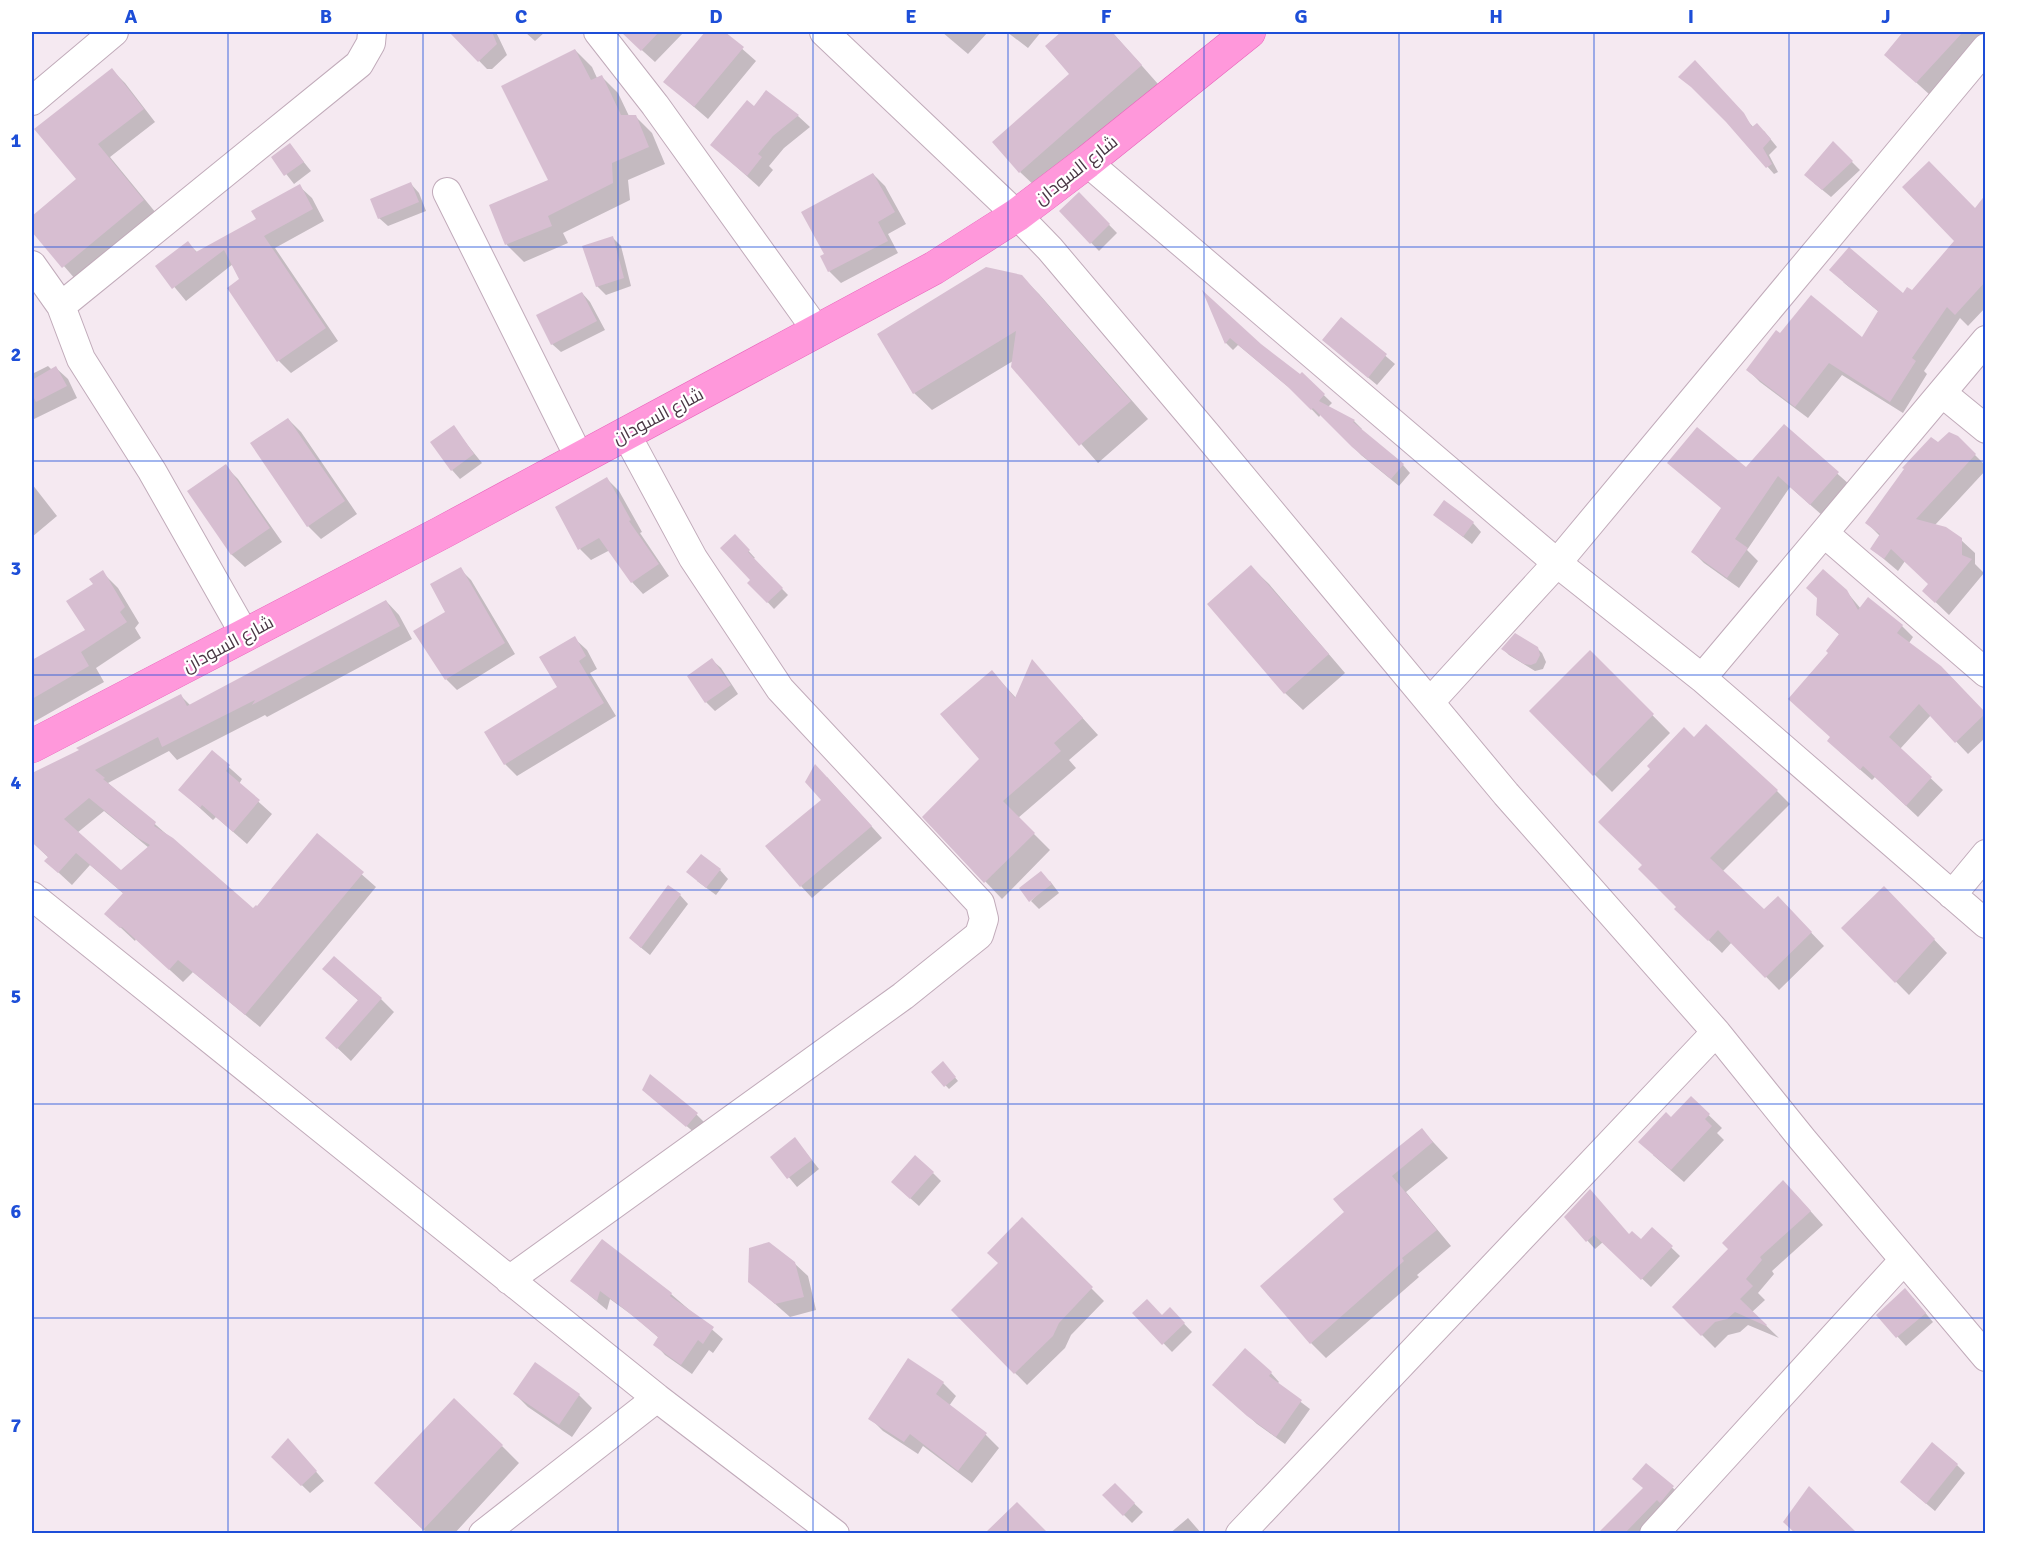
<svg xmlns="http://www.w3.org/2000/svg" width="2017" height="1565" font-family="Signika,Cairo,sans-serif">
  <style>
    .shadow { fill: #0003; fill-rule: evenodd }
    .building { fill: #d7bed1; fill-rule: evenodd }
    .lines { fill: none; stroke-linecap: round; stroke-linejoin: round }
    .minor-casing { stroke: #c1abba; stroke-width: 30 }
    .major-casing { stroke: #e864bb; stroke-width: 34 }
    .minor { stroke: #fff; stroke-width: 28 }
    .major { stroke: #ff98db; stroke-width: 33 }
    .grid { fill: none; stroke: #1d4ed8; stroke-width: 1.5; stroke-opacity: 0.55 }
    .labels { text-anchor: middle; stroke-width: 4.5; stroke-linejoin: round; paint-order: stroke }
    .street-label { font-size: 18px; fill: #493744; stroke: #fff }
    .neatline { fill: none; stroke: #1d4ed8; stroke-width: 2 }
    .grid-label { font-size: 20px; text-anchor: middle; font-weight: bold; fill: #1d4ed8 }
  </style>
  <rect width="100%" height="100%" fill="#f5e9f1"/>
  <!-- shadow -->
  <path class="shadow" d="M 451,32 L 496,32 L 507,55 L 492,69 L 487,69 Z
    M 525,32 L 545,32 L 535,41 Z
    M 622,32 L 684,32 L 655,62 Z
    M 707,32 L 723,32 L 756,61 L 708,119 L 665,82 Z
    M 942,32 L 988,32 L 968,54 Z
    M 1007,32 L 1041,32 L 1028,48 Z
    M 1064,32 L 1112,32 L 1158,84 L 1038,189 L 1020,172 L 1072,74 L 1047,46 Z
    M 1905,32 L 1986,32 L 1986,33 L 1930,95 L 1886,55 Z
    M 575,50 L 592,67 L 597,78 L 601,76 L 618,93 L 629,116 L 635,116 L 652,133 L 665,164 L 628,180 L 630,200 L 563,233 L 568,243 L 524,262 L 507,245 L 491,206 L 550,181 Z
    M 1702,69 L 1754,128 L 1764,131 L 1777,147 L 1769,155 L 1778,172 L 1774,174 L 1727,121 Z
    M 112,70 L 125,83 L 155,122 L 110,157 L 156,213 L 76,280 L 32,229 L 32,218 L 78,179 Z
    M 766,92 L 798,116 L 810,127 L 784,148 L 769,166 L 773,170 L 759,187 L 712,145 L 754,108 Z
    M 1833,143 L 1860,170 L 1831,197 L 1814,183 Z
    M 290,145 L 311,171 L 294,184 L 273,157 Z
    M 873,174 L 885,186 L 906,224 L 888,234 L 898,253 L 841,283 L 829,271 L 826,254 Z
    M 411,184 L 419,193 L 426,211 L 388,226 L 379,218 Z
    M 299,186 L 312,198 L 324,221 L 275,248 L 338,341 L 291,373 L 279,361 L 233,264 L 186,301 L 157,266 L 188,243 L 198,253 L 258,220 Z
    M 1079,194 L 1117,233 L 1099,251 L 1061,211 Z
    M 1986,206 L 1986,307 L 1968,326 L 1960,318 L 1924,371 L 1927,374 L 1903,413 L 1842,375 L 1808,418 L 1760,382 L 1748,370 L 1780,335 L 1862,339 L 1879,312 L 1843,282 L 1904,295 L 1912,292 L 1956,241 L 1975,210 Z
    M 612,237 L 621,246 L 631,286 L 606,295 L 597,286 Z
    M 1021,276 L 1039,294 L 1148,419 L 1098,463 L 1012,366 L 1013,361 L 932,410 L 914,393 Z
    M 582,293 L 590,302 L 605,330 L 561,352 L 552,344 Z
    M 1206,295 L 1260,345 L 1300,376 L 1302,374 L 1332,403 L 1328,407 L 1354,421 L 1362,429 L 1360,430 L 1403,465 L 1410,473 L 1399,486 L 1361,455 L 1321,414 L 1319,417 L 1298,395 L 1238,345 L 1233,350 L 1226,343 Z
    M 1342,319 L 1395,364 L 1377,385 L 1333,348 Z
    M 48,366 L 52,370 L 56,368 L 68,379 L 77,398 L 32,420 L 32,374 Z
    M 288,419 L 301,432 L 357,514 L 321,539 L 308,526 Z
    M 1784,426 L 1850,485 L 1823,516 L 1790,487 L 1747,550 L 1758,561 L 1739,588 L 1704,563 L 1693,552 L 1722,509 L 1746,469 Z
    M 453,427 L 482,463 L 460,479 L 452,470 Z
    M 1957,437 L 1986,466 L 1986,470 L 1935,525 L 1961,540 L 1975,553 L 1975,564 L 1984,573 L 1949,615 L 1924,591 L 1930,584 L 1905,561 L 1898,571 L 1872,549 L 1880,536 L 1867,523 L 1939,444 Z
    M 225,466 L 238,479 L 282,542 L 245,567 L 232,555 L 189,492 Z
    M 607,479 L 619,491 L 642,532 L 640,533 L 669,576 L 643,594 L 632,582 L 610,550 L 591,560 L 580,549 Z
    M 32,484 L 57,516 L 32,537 Z
    M 1435,515 L 1473,523 L 1481,532 L 1472,544 Z
    M 735,536 L 755,558 L 753,559 L 788,595 L 774,609 L 750,583 L 752,580 Z
    M 1251,567 L 1269,584 L 1345,673 L 1303,710 L 1285,693 Z
    M 460,569 L 471,580 L 515,654 L 457,690 L 446,679 L 447,613 Z
    M 102,572 L 118,588 L 139,623 L 135,628 L 141,638 L 96,668 L 104,682 L 32,723 L 32,662 L 87,631 L 95,584 Z
    M 1846,591 L 1861,609 L 1902,626 L 1913,637 L 1909,643 L 1953,679 L 1986,715 L 1986,737 L 1968,754 L 1931,715 L 1900,749 L 1943,790 L 1918,817 L 1875,777 L 1872,780 L 1840,752 L 1832,737 L 1830,653 L 1840,635 L 1817,615 Z
    M 386,601 L 399,615 L 412,639 L 267,717 L 265,715 L 177,760 L 169,751 L 108,783 L 253,910 L 257,908 L 317,835 L 376,887 L 260,1027 L 193,972 L 183,982 L 136,939 L 135,941 L 120,927 L 124,894 L 90,865 L 72,885 L 46,861 L 49,858 L 32,842 L 32,775 L 81,751 L 180,695 L 191,706 ZM 104,811 L 149,848 L 121,872 L 77,833 Z
    M 574,638 L 587,650 L 597,669 L 590,673 L 616,716 L 517,776 L 505,764 L 559,688 Z
    M 1535,646 L 1542,653 L 1546,662 L 1543,669 L 1535,671 L 1509,655 L 1503,649 Z
    M 1590,652 L 1670,733 L 1612,792 L 1531,711 Z
    M 712,660 L 721,668 L 738,694 L 715,711 L 706,702 L 689,676 Z
    M 1032,662 L 1098,735 L 1069,760 L 1076,768 L 1018,818 L 1050,850 L 1002,899 L 924,817 L 981,760 L 992,672 L 1017,699 Z
    M 1694,739 L 1777,791 L 1790,804 L 1722,872 L 1764,912 L 1778,898 L 1824,946 L 1779,990 L 1732,942 L 1722,953 L 1676,909 L 1678,907 L 1644,865 Z
    M 212,752 L 242,779 L 239,784 L 272,814 L 247,844 L 216,817 L 213,820 L 180,790 Z
    M 827,777 L 882,838 L 812,898 L 801,886 Z
    M 720,870 L 728,879 L 716,895 L 697,881 Z
    M 1050,881 L 1059,893 L 1039,909 L 1031,901 Z
    M 680,895 L 688,904 L 650,955 L 639,946 Z
    M 1897,901 L 1947,953 L 1909,995 L 1843,928 Z
    M 337,982 L 381,999 L 394,1012 L 351,1061 L 327,1038 L 359,1001 Z
    M 943,1063 L 958,1081 L 949,1089 L 933,1072 Z
    M 644,1090 L 696,1114 L 705,1123 L 696,1134 Z
    M 1691,1098 L 1722,1128 L 1717,1133 L 1724,1140 L 1684,1182 L 1653,1155 L 1671,1119 Z
    M 1422,1130 L 1448,1158 L 1406,1192 L 1451,1246 L 1417,1275 L 1419,1277 L 1326,1358 L 1311,1343 L 1346,1212 Z
    M 795,1139 L 819,1169 L 797,1187 L 772,1157 Z
    M 933,1173 L 941,1181 L 919,1206 L 902,1191 Z
    M 1796,1195 L 1823,1225 L 1772,1271 L 1774,1274 L 1758,1293 L 1765,1300 L 1752,1312 L 1779,1338 L 1748,1325 L 1740,1332 L 1728,1335 L 1715,1348 L 1674,1307 Z
    M 1566,1217 L 1630,1235 L 1641,1241 L 1652,1229 L 1680,1256 L 1651,1287 L 1603,1242 L 1595,1249 Z
    M 1022,1219 L 1104,1301 L 1071,1335 L 1065,1348 L 1027,1385 L 953,1310 L 1000,1263 Z
    M 794,1263 L 808,1276 L 816,1310 L 790,1317 L 749,1281 Z
    M 572,1281 L 671,1294 L 723,1339 L 713,1353 L 709,1350 L 692,1374 L 665,1355 L 655,1344 L 659,1338 L 636,1318 L 610,1299 L 607,1310 Z
    M 1913,1298 L 1933,1322 L 1906,1346 L 1878,1315 Z
    M 1170,1309 L 1192,1332 L 1172,1352 L 1134,1313 L 1162,1317 Z
    M 535,1365 L 579,1395 L 592,1408 L 572,1437 L 528,1407 L 515,1394 Z
    M 1271,1373 L 1279,1382 L 1277,1384 L 1310,1409 L 1285,1444 L 1257,1424 L 1223,1393 Z
    M 943,1383 L 956,1396 L 949,1406 L 986,1435 L 999,1448 L 972,1483 L 923,1446 L 918,1454 L 883,1431 L 870,1418 Z
    M 502,1446 L 519,1463 L 454,1534 L 428,1534 L 393,1501 Z
    M 296,1448 L 324,1481 L 310,1493 L 273,1457 Z
    M 1957,1465 L 1965,1473 L 1935,1511 L 1910,1490 Z
    M 1115,1485 L 1143,1512 L 1132,1523 L 1104,1495 Z
    M 1644,1488 L 1673,1488 L 1681,1496 L 1641,1534 L 1600,1534 Z
    M 1809,1489 L 1855,1534 L 1796,1534 L 1785,1522 Z
    M 1017,1504 L 1046,1534 L 988,1534 Z
    M 1188,1518 L 1202,1534 L 1169,1534 Z"/>
  <!-- building -->
  <path class="building" d="M 449,32 L 492,32 L 497,44 L 478,62 Z
    M 621,32 L 659,32 L 641,51 Z
    M 705,32 L 725,32 L 744,47 L 694,107 L 663,82 Z
    M 1061,32 L 1112,32 L 1142,65 L 1019,173 L 992,142 L 1069,74 L 1045,46 Z
    M 1903,32 L 1963,32 L 1916,83 L 1884,55 Z
    M 575,49 L 591,80 L 602,75 L 621,115 L 636,115 L 649,147 L 612,163 L 613,183 L 548,216 L 552,226 L 505,245 L 489,205 L 548,180 L 501,86 Z
    M 1695,60 L 1744,113 L 1752,127 L 1757,123 L 1771,139 L 1763,148 L 1772,164 L 1766,168 L 1726,122 L 1691,87 L 1678,77 Z
    M 112,68 L 144,109 L 98,144 L 144,200 L 62,268 L 32,232 L 32,216 L 76,179 L 34,129 Z
    M 766,90 L 799,115 L 773,136 L 758,154 L 762,157 L 747,176 L 710,145 L 747,100 L 754,106 Z
    M 1833,141 L 1853,161 L 1822,190 L 1804,175 Z
    M 290,143 L 304,162 L 284,176 L 271,157 Z
    M 1929,161 L 1975,208 L 1986,194 L 1986,281 L 1955,315 L 1947,307 L 1912,358 L 1916,361 L 1890,402 L 1829,363 L 1795,407 L 1746,370 L 1776,330 L 1780,333 L 1811,295 L 1862,337 L 1878,311 L 1829,270 L 1849,247 L 1903,293 L 1907,287 L 1912,290 L 1954,241 L 1902,187 Z
    M 873,173 L 895,212 L 878,222 L 888,241 L 828,272 L 820,256 L 824,254 L 801,212 Z
    M 411,182 L 419,202 L 378,219 L 370,199 Z
    M 300,184 L 313,209 L 264,236 L 326,328 L 277,362 L 227,288 L 239,279 L 224,250 L 172,289 L 155,266 L 188,241 L 196,252 L 256,219 L 251,211 Z
    M 1079,192 L 1110,224 L 1090,244 L 1059,211 Z
    M 613,236 L 624,278 L 596,287 L 582,246 Z
    M 986,267 L 1022,275 L 1131,401 L 1079,446 L 1011,367 L 1016,331 L 913,394 L 877,334 Z
    M 1202,290 L 1261,344 L 1300,374 L 1302,372 L 1325,394 L 1319,401 L 1355,420 L 1353,422 L 1404,464 L 1391,479 L 1352,447 L 1313,408 L 1311,410 L 1288,387 L 1230,338 L 1225,344 Z
    M 582,292 L 597,321 L 551,345 L 536,315 Z
    M 1341,317 L 1387,354 L 1368,378 L 1322,340 Z
    M 56,366 L 67,386 L 36,402 L 32,394 L 32,380 Z
    M 288,418 L 345,501 L 307,527 L 250,443 Z
    M 1784,424 L 1839,472 L 1810,505 L 1778,476 L 1735,539 L 1748,548 L 1727,578 L 1691,552 L 1721,508 L 1667,463 L 1697,427 L 1746,467 Z
    M 454,425 L 474,454 L 451,471 L 430,442 Z
    M 1949,432 L 1958,436 L 1976,454 L 1916,519 L 1946,527 L 1962,538 L 1962,555 L 1972,559 L 1935,603 L 1922,591 L 1928,584 L 1891,549 L 1884,559 L 1870,549 L 1880,534 L 1865,523 L 1904,469 L 1902,468 L 1931,437 L 1938,442 Z
    M 226,464 L 270,528 L 231,555 L 187,491 Z
    M 607,477 L 631,520 L 629,521 L 659,564 L 631,583 L 599,538 L 578,550 L 555,507 Z
    M 1444,500 L 1474,522 L 1463,537 L 1433,515 Z
    M 735,534 L 750,550 L 748,552 L 783,588 L 767,603 L 747,583 L 750,580 L 720,548 Z
    M 1251,565 L 1329,654 L 1284,694 L 1207,604 Z
    M 461,567 L 505,643 L 445,680 L 413,631 L 445,612 L 430,584 Z
    M 1823,569 L 1847,590 L 1858,610 L 1868,597 L 1903,625 L 1897,633 L 1941,666 L 1986,713 L 1955,743 L 1919,704 L 1889,737 L 1932,777 L 1906,806 L 1863,766 L 1860,770 L 1827,741 L 1830,737 L 1788,699 L 1828,653 L 1826,651 L 1839,634 L 1816,615 L 1817,598 L 1806,588 Z
    M 103,570 L 125,607 L 120,612 L 127,622 L 81,652 L 89,666 L 32,699 L 32,660 L 85,630 L 66,601 L 93,584 L 89,579 Z
    M 386,600 L 400,626 L 252,705 L 255,700 L 162,747 L 158,737 L 95,770 L 105,778 L 103,779 L 156,822 L 154,826 L 173,838 L 253,908 L 256,905 L 257,906 L 317,833 L 364,872 L 245,1015 L 178,960 L 169,970 L 122,927 L 120,928 L 104,914 L 123,893 L 76,853 L 58,873 L 44,861 L 48,857 L 32,842 L 32,773 L 79,750 L 76,748 L 181,694 L 187,706 ZM 89,798 L 138,838 L 150,845 L 121,870 L 64,819 Z
    M 1515,633 L 1538,647 L 1540,655 L 1536,663 L 1531,665 L 1524,664 L 1501,649 Z
    M 575,636 L 586,656 L 579,661 L 604,703 L 504,765 L 484,732 L 557,687 L 539,657 Z
    M 1590,650 L 1654,714 L 1593,776 L 1529,711 Z
    M 712,658 L 731,685 L 705,703 L 687,676 Z
    M 1032,659 L 1083,718 L 1054,743 L 1061,751 L 1003,801 L 1035,833 L 984,883 L 922,817 L 979,759 L 940,714 L 992,670 L 1015,698 Z
    M 1706,724 L 1778,790 L 1710,858 L 1764,909 L 1778,896 L 1812,932 L 1765,978 L 1718,930 L 1708,941 L 1674,909 L 1676,907 L 1638,869 L 1642,865 L 1598,822 L 1650,769 L 1647,766 L 1684,727 L 1694,737 Z
    M 212,750 L 230,765 L 226,771 L 260,800 L 233,832 L 202,805 L 200,808 L 178,790 Z
    M 815,764 L 872,826 L 800,887 L 765,846 L 821,800 L 805,782 Z
    M 701,854 L 721,869 L 706,888 L 686,872 Z
    M 1041,871 L 1052,884 L 1029,902 L 1019,888 Z
    M 668,885 L 681,894 L 641,948 L 629,938 Z
    M 1884,886 L 1935,939 L 1895,983 L 1841,928 Z
    M 334,956 L 382,998 L 337,1049 L 325,1038 L 358,1000 L 322,969 Z
    M 943,1061 L 956,1077 L 944,1087 L 931,1072 Z
    M 650,1074 L 698,1113 L 686,1127 L 642,1090 Z
    M 1691,1096 L 1710,1114 L 1705,1119 L 1712,1126 L 1671,1170 L 1638,1142 L 1666,1112 L 1671,1117 Z
    M 1422,1128 L 1433,1142 L 1392,1176 L 1437,1230 L 1402,1258 L 1404,1261 L 1310,1344 L 1260,1286 L 1344,1212 L 1333,1199 Z
    M 795,1137 L 812,1160 L 787,1179 L 770,1157 Z
    M 915,1155 L 934,1172 L 910,1199 L 891,1182 Z
    M 1783,1180 L 1811,1211 L 1760,1257 L 1762,1260 L 1746,1279 L 1753,1286 L 1740,1299 L 1767,1325 L 1766,1326 L 1735,1312 L 1727,1319 L 1715,1322 L 1701,1336 L 1672,1307 L 1728,1249 L 1722,1243 Z
    M 1590,1189 L 1629,1234 L 1632,1231 L 1641,1239 L 1652,1227 L 1673,1246 L 1641,1280 L 1594,1235 L 1586,1242 L 1564,1217 Z
    M 1022,1217 L 1093,1287 L 1059,1323 L 1053,1336 L 1014,1374 L 951,1310 L 998,1263 L 987,1253 Z
    M 602,1239 L 672,1293 L 670,1296 L 714,1327 L 703,1344 L 698,1340 L 681,1365 L 653,1345 L 658,1337 L 623,1308 L 600,1291 L 597,1301 L 570,1281 Z
    M 769,1242 L 795,1262 L 804,1297 L 775,1304 L 748,1282 L 749,1248 Z
    M 1905,1288 L 1926,1313 L 1896,1338 L 1876,1315 Z
    M 1147,1299 L 1162,1315 L 1170,1307 L 1185,1323 L 1162,1345 L 1132,1313 Z
    M 1245,1348 L 1272,1372 L 1269,1376 L 1302,1400 L 1276,1437 L 1247,1416 L 1212,1385 Z
    M 908,1358 L 944,1382 L 936,1394 L 987,1433 L 958,1471 L 910,1434 L 904,1442 L 868,1419 Z
    M 535,1362 L 580,1394 L 559,1425 L 513,1394 Z
    M 454,1398 L 503,1445 L 423,1530 L 374,1483 Z
    M 288,1438 L 317,1471 L 301,1486 L 271,1457 Z
    M 1932,1442 L 1958,1464 L 1926,1504 L 1900,1482 Z
    M 1646,1463 L 1674,1486 L 1660,1503 L 1657,1500 L 1625,1533 L 1598,1533 L 1643,1488 L 1632,1479 Z
    M 1115,1483 L 1135,1503 L 1123,1516 L 1102,1495 Z
    M 1809,1486 L 1857,1533 L 1795,1533 L 1783,1522 Z
    M 1017,1502 L 1048,1533 L 985,1533 Z"/>
  <g class="lines">
    <defs>
      <path id="minor" d="M 598,32 L 655,105 L 817,331
        M 824,32 L 1017,215 L 1050,249 L 1208,436 L 1506,794 L 1716,1032 L 1803,1140 L 1986,1357
        M 32,101 L 114,32
        M 1087,162 L 1557,563 L 1702,678 L 1986,924
        M 447,192 L 580,459
        M 32,265 L 61,306 L 81,359 L 152,471 L 245,635
        M 61,306 L 359,64 L 371,43 L 372,32
        M 1942,393 L 1986,429
        M 1824,533 L 1986,673
        M 1702,678 L 1986,340
        M 1430,702 L 1557,563 L 1986,48
        M 1952,895 L 1986,854
        M 32,896 L 657,1398 L 835,1534
        M 509,1280 L 903,996 L 979,935 L 984,919 L 980,903 L 780,689 L 693,558 L 625,432
        M 483,1534 L 657,1398
        M 1240,1534 L 1716,1032
        M 1654,1534 L 1903,1261"/>
      <path id="major" d="M 32,746 L 441,533 L 934,268 L 1017,215 L 1087,162 L 1249,32"/>
    </defs>
    <!-- minor casing -->
    <use href="#minor" class="minor-casing"/>
    <!-- major casing -->
    <use href="#major" class="major-casing"/>
    <!-- minor -->
    <use href="#minor" class="minor"/>
    <!-- major -->
    <use href="#major" class="major"/>
  </g>
  <!-- grid -->
  <path class="grid" d="M 228,32 L 228,1534M 423,32 L 423,1534M 618,32 L 618,1534M 813,32 L 813,1534M 1008,32 L 1008,1534M 1204,32 L 1204,1534M 1399,32 L 1399,1534M 1594,32 L 1594,1534M 1789,32 L 1789,1534M 32,247 L 1986,247M 32,461 L 1986,461M 32,675 L 1986,675M 32,890 L 1986,890M 32,1104 L 1986,1104M 32,1318 L 1986,1318"/>
  <g class="labels">
    <!-- street labels -->
    <g class="street-label">
      <text transform="translate(1076 170) rotate(-38)" y="6">شارع السودان</text>
      <text transform="translate(658 416) rotate(-28)" y="6">شارع السودان</text>
      <text transform="translate(228 644) rotate(-28)" y="6">شارع السودان</text>
    </g>
  </g>
  <!-- border -->
  <rect width="2017" height="1565" fill="none" stroke="#ffffff" stroke-width="66"/>
  <rect x="33" y="33" width="1951" height="1499" class="neatline"/>
  <g class="grid-label">
    <text x="131" y="23">A</text>
    <text x="326" y="23">B</text>
    <text x="521" y="23">C</text>
    <text x="716" y="23">D</text>
    <text x="911" y="23">E</text>
    <text x="1106" y="23">F</text>
    <text x="1301" y="23">G</text>
    <text x="1496" y="23">H</text>
    <text x="1691" y="23">I</text>
    <text x="1886" y="23">J</text>
    <text x="16" y="147">1</text>
    <text x="16" y="361">2</text>
    <text x="16" y="575">3</text>
    <text x="16" y="789">4</text>
    <text x="16" y="1003">5</text>
    <text x="16" y="1218">6</text>
    <text x="16" y="1432">7</text>
  </g>
</svg>
